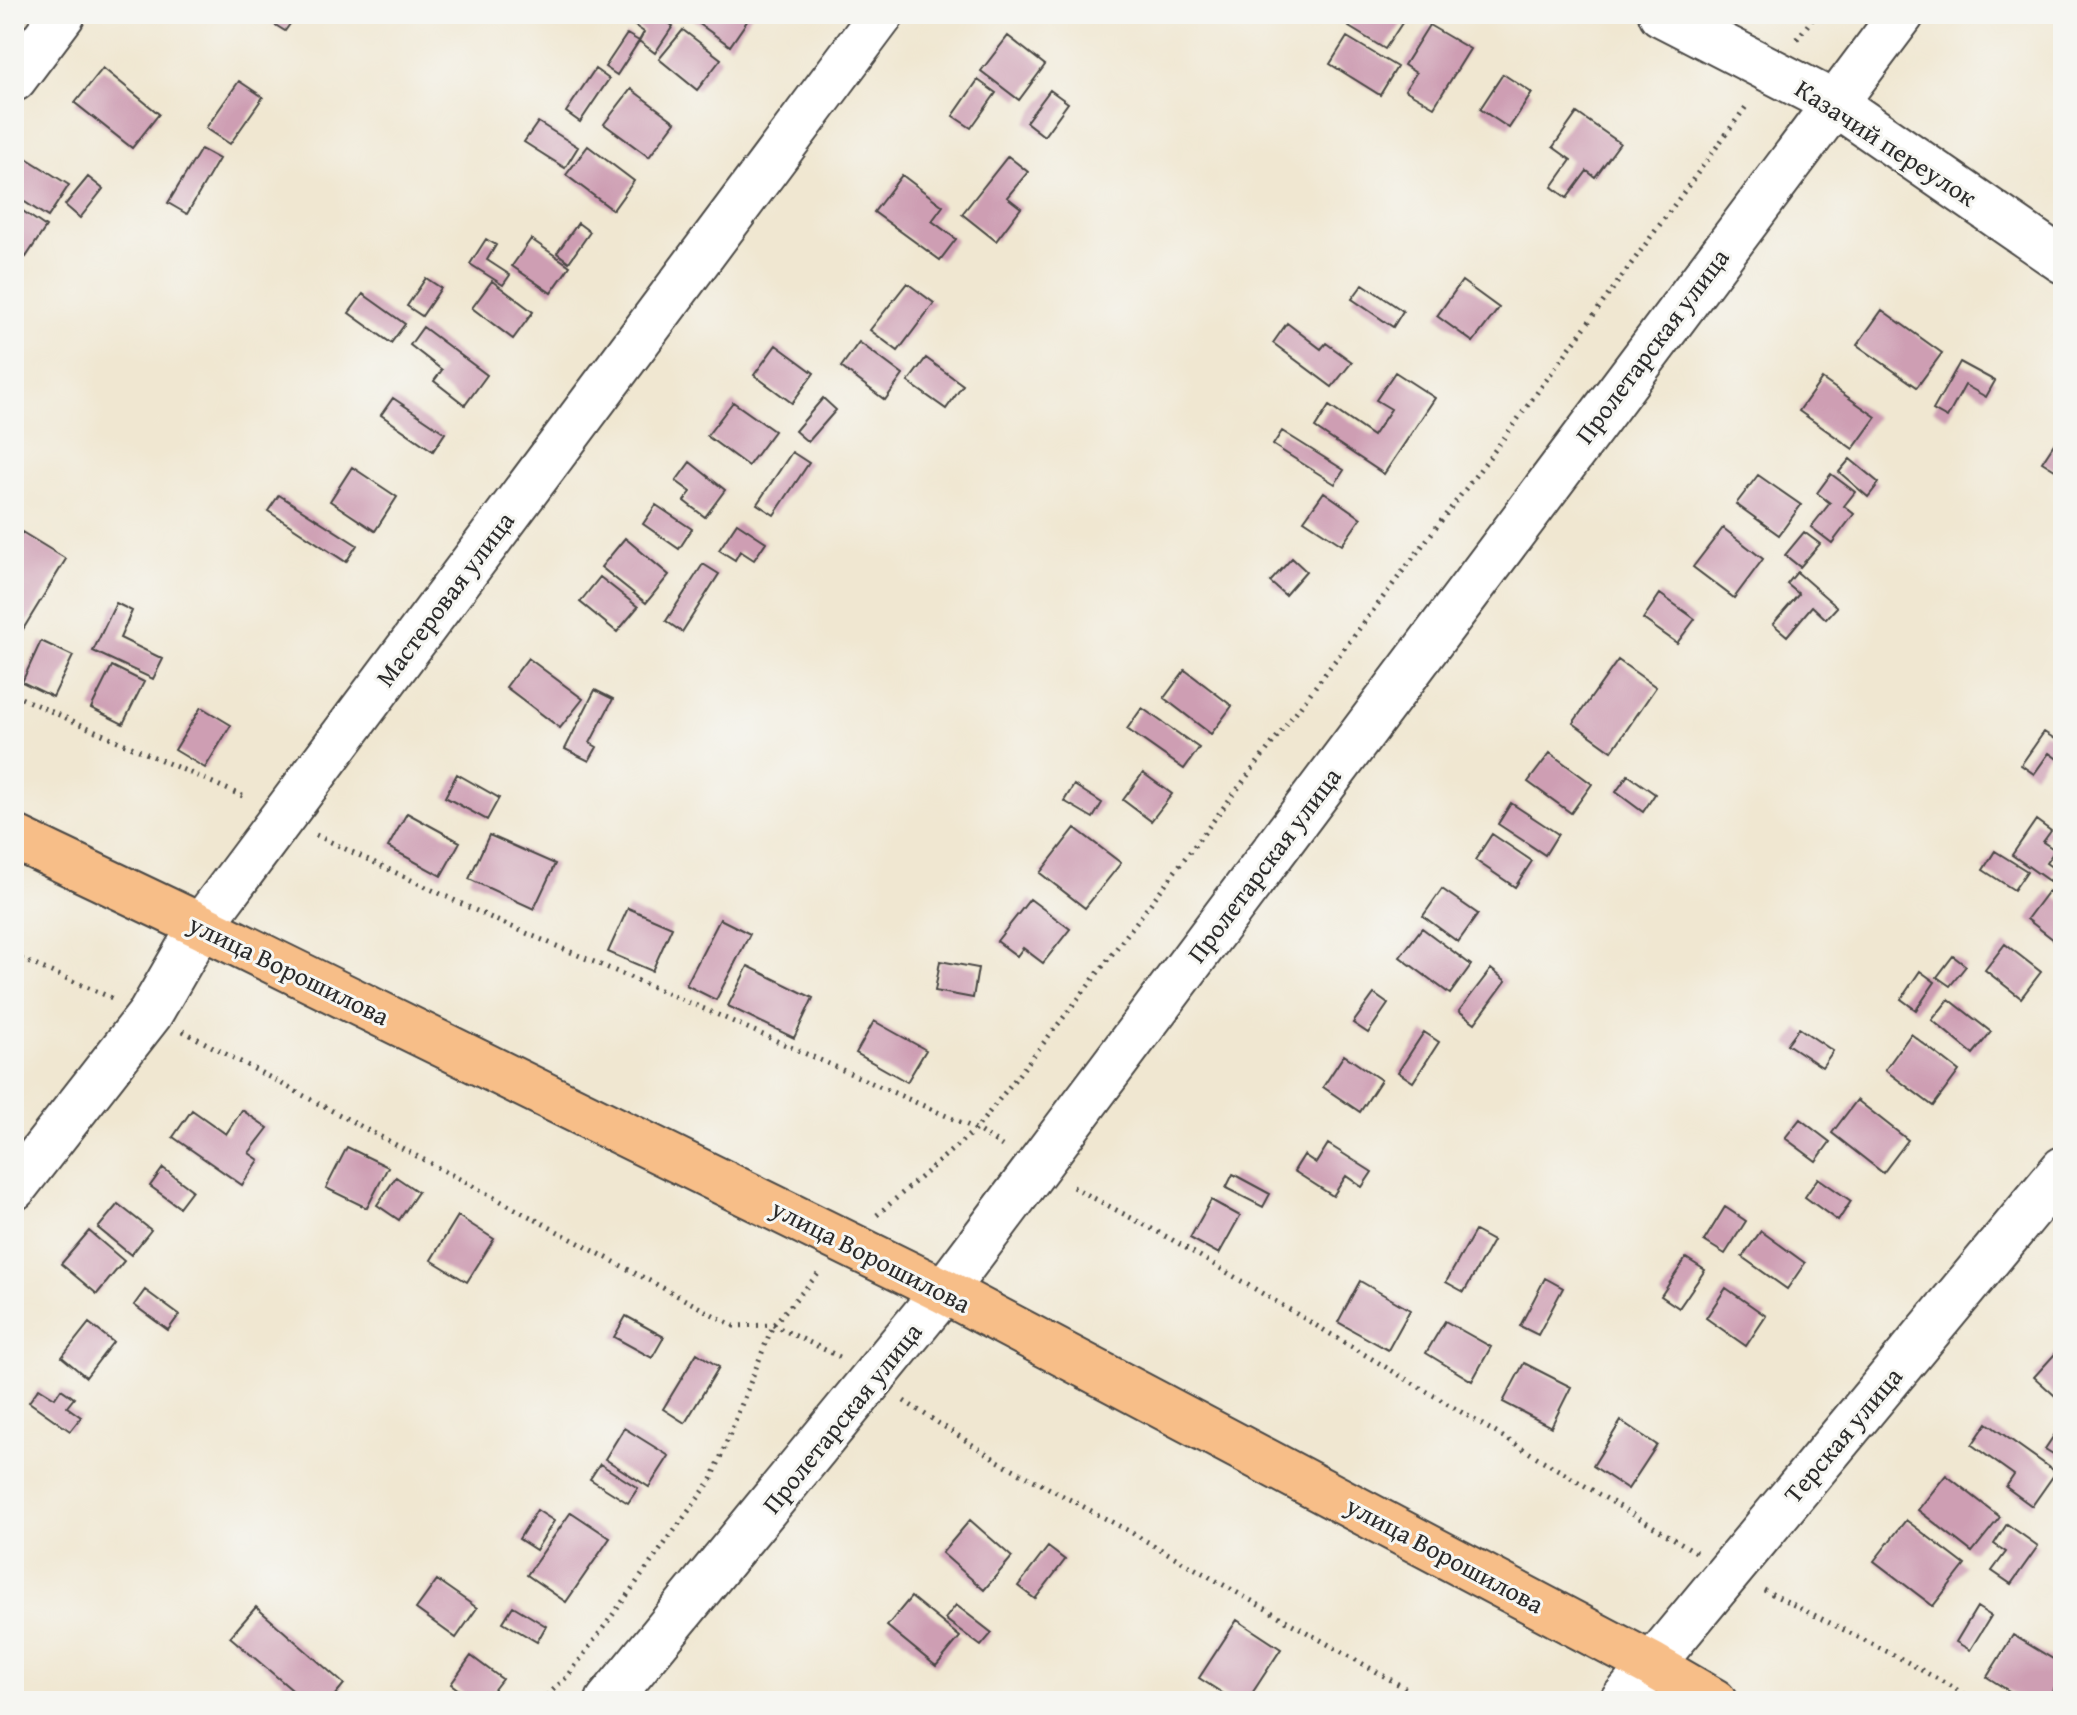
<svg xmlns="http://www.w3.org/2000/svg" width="2077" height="1715" font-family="'Gentium Book Plus',serif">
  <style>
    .building { fill: #ce9eb3 }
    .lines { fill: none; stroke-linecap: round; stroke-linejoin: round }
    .minor-casing { stroke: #494744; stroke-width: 48 }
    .major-casing { stroke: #494744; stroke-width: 48 }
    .path { stroke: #494744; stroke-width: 5; stroke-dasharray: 2 6; stroke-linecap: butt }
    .minor { stroke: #fff; stroke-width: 44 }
    .major { stroke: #f7be88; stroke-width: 44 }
    .labels { text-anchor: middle; stroke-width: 6; stroke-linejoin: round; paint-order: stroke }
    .street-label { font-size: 26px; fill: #2b2b2b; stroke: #f6f6f2 }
  </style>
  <rect width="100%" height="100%" fill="#f6f6f2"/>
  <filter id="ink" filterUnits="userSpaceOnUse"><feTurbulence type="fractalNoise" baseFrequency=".0125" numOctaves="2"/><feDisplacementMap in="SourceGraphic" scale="16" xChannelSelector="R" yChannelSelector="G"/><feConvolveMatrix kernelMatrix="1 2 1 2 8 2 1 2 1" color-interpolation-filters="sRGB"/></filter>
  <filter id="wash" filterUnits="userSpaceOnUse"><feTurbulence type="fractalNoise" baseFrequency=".006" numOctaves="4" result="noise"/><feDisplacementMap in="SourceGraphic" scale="32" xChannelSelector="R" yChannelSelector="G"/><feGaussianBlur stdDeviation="1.8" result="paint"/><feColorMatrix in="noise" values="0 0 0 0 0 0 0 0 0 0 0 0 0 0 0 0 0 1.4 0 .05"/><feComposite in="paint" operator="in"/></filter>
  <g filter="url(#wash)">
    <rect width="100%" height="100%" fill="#f0e7d1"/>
    <g id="blocks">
      <!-- building -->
      <path class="building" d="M 274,14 L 297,14 L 285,31 L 269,21 Z
        M 617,14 L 655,14 L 673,26 L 655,53 L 639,41 L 644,32 Z
        M 698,14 L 752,14 L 730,46 L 694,20 Z
        M 1357,14 L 1402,14 L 1406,17 L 1385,49 L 1349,27 Z
        M 1429,25 L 1470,49 L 1434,107 L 1405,90 L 1416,73 L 1404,65 Z
        M 683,30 L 721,59 L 697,90 L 659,59 Z
        M 627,34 L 639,41 L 617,75 L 605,67 Z
        M 1008,36 L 1045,65 L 1019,100 L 981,71 Z
        M 1347,37 L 1397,67 L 1380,95 L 1330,64 Z
        M 103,68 L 159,114 L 132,148 L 75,103 Z
        M 595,69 L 609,79 L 580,122 L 566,112 Z
        M 1503,74 L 1532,93 L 1509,128 L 1480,109 Z
        M 978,80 L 996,93 L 971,128 L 953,116 Z
        M 239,81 L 263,97 L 230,144 L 206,128 Z
        M 631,89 L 675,122 L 649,157 L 604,124 Z
        M 1050,90 L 1068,103 L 1044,136 L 1026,122 Z
        M 1577,113 L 1620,143 L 1595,177 L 1587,171 L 1567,198 L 1552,187 L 1571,160 L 1553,147 Z
        M 538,122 L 578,147 L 565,168 L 524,142 Z
        M 588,146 L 634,181 L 613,210 L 566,175 Z
        M 201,149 L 219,159 L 187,214 L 168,203 Z
        M 23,156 L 69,185 L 48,217 L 14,195 L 14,170 Z
        M 1008,156 L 1028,172 L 1007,197 L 1021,208 L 996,241 L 962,214 Z
        M 902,175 L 943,206 L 932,221 L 956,239 L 940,260 L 874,212 Z
        M 88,177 L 103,189 L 80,218 L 65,205 Z
        M 14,205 L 46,227 L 26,257 L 14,249 Z
        M 578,223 L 590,232 L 569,262 L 557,253 Z
        M 486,239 L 496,245 L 487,260 L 510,275 L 503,285 L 470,264 Z
        M 531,239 L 570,266 L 551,293 L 512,266 Z
        M 426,278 L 441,288 L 422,316 L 407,306 Z
        M 492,281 L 533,312 L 513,339 L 472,308 Z
        M 1462,281 L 1499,308 L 1473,342 L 1437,316 Z
        M 907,283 L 934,303 L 898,351 L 870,330 Z
        M 1363,284 L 1403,311 L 1393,327 L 1352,299 Z
        M 363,294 L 405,324 L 391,343 L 349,313 Z
        M 1882,310 L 1942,353 L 1917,387 L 1857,345 Z
        M 1287,323 L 1321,349 L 1326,343 L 1352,362 L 1332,387 L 1273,343 Z
        M 423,327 L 487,375 L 465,405 L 434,381 L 442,370 L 410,345 Z
        M 859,342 L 903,375 L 885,400 L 841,367 Z
        M 776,345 L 814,373 L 792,403 L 754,375 Z
        M 926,358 L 963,385 L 946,409 L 908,382 Z
        M 1960,362 L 1995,381 L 1986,397 L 1965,385 L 1947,418 L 1933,410 Z
        M 1395,372 L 1435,398 L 1384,474 L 1315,428 L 1329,406 L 1373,436 L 1391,409 L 1376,400 Z
        M 1822,379 L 1876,417 L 1853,449 L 1799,411 Z
        M 393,398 L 445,433 L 433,451 L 381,415 Z
        M 823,398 L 836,410 L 808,442 L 795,431 Z
        M 733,402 L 774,431 L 748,466 L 707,436 Z
        M 2063,430 L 2063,475 L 2042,462 Z
        M 1282,431 L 1344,470 L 1335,484 L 1273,445 Z
        M 792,452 L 809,463 L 774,515 L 757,504 Z
        M 1850,459 L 1879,483 L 1868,497 L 1839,472 Z
        M 690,462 L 725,490 L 705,517 L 684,501 L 691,492 L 676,481 Z
        M 352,467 L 397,497 L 375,531 L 330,501 Z
        M 1831,474 L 1855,492 L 1844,506 L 1854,514 L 1832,543 L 1811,527 L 1830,503 L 1817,493 Z
        M 1758,475 L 1801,505 L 1779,535 L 1736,504 Z
        M 1324,492 L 1361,518 L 1342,545 L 1304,520 Z
        M 279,495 L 357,545 L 346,562 L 268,511 Z
        M 656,505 L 692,529 L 679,549 L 643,524 Z
        M 737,523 L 766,542 L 754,560 L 740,551 L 735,560 L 719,550 Z
        M 1723,528 L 1763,559 L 1734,598 L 1693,567 Z
        M 22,532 L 66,559 L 14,644 L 14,546 Z
        M 1804,532 L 1820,544 L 1800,567 L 1785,555 Z
        M 625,538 L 669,575 L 646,603 L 601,567 Z
        M 1292,558 L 1306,571 L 1285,595 L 1270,582 Z
        M 703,564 L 719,574 L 682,632 L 666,621 Z
        M 1797,572 L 1837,607 L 1826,619 L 1812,606 L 1787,636 L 1773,624 L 1799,594 L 1787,584 Z
        M 600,577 L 638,607 L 617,632 L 580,602 Z
        M 1660,594 L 1695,619 L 1677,643 L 1643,619 Z
        M 116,603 L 132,611 L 120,638 L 163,659 L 153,679 L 93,651 Z
        M 41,641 L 73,656 L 53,697 L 22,682 Z
        M 528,658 L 583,699 L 560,728 L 506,687 Z
        M 1618,660 L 1656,687 L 1612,751 L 1573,723 Z
        M 112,666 L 144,682 L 123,724 L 91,708 Z
        M 1185,670 L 1232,706 L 1211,734 L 1164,698 Z
        M 595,690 L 613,699 L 590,743 L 597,747 L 589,761 L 565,749 Z
        M 201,707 L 231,725 L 205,768 L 175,750 Z
        M 1142,708 L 1199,748 L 1184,769 L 1127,729 Z
        M 2044,732 L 2063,744 L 2063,763 L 2049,753 L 2034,774 L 2021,765 Z
        M 1550,753 L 1592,784 L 1571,813 L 1528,782 Z
        M 1143,773 L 1172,794 L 1151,821 L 1123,800 Z
        M 457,774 L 499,798 L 487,820 L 445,797 Z
        M 1628,775 L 1655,794 L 1643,812 L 1616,792 Z
        M 1074,785 L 1102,803 L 1093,818 L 1064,801 Z
        M 1511,803 L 1558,834 L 1545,855 L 1498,824 Z
        M 407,813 L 460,842 L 441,876 L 388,847 Z
        M 2036,820 L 2051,831 L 2043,842 L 2055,850 L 2046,863 L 2056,870 L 2049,881 L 2012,855 Z
        M 1075,828 L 1121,863 L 1085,908 L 1040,873 Z
        M 1492,834 L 1532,861 L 1515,887 L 1475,860 Z
        M 489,835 L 555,864 L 534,909 L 469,879 Z
        M 1995,851 L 2027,871 L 2014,890 L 1983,870 Z
        M 1442,889 L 1478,914 L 1458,942 L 1423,916 Z
        M 2048,891 L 2063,903 L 2063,947 L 2027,919 Z
        M 1030,899 L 1070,929 L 1043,963 L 1023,948 L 1017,956 L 997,941 Z
        M 628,908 L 672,927 L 652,971 L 608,952 Z
        M 720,919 L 750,934 L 716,1000 L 686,985 Z
        M 1422,928 L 1471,965 L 1450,994 L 1400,957 Z
        M 2005,944 L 2041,972 L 2021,998 L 1985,970 Z
        M 1953,956 L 1966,966 L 1950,986 L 1937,977 Z
        M 940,961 L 978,968 L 973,998 L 935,991 Z
        M 748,966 L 813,998 L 794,1038 L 728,1006 Z
        M 1491,969 L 1506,981 L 1475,1023 L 1459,1011 Z
        M 1920,971 L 1935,982 L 1916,1010 L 1901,999 Z
        M 1374,994 L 1388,1004 L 1368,1033 L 1353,1023 Z
        M 1949,999 L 1991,1032 L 1973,1054 L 1932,1020 Z
        M 874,1021 L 926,1050 L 907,1082 L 856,1053 Z
        M 1799,1028 L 1833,1051 L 1822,1067 L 1787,1044 Z
        M 1424,1032 L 1439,1042 L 1413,1082 L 1398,1072 Z
        M 1911,1034 L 1959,1071 L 1933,1106 L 1885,1070 Z
        M 1344,1055 L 1381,1080 L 1360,1112 L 1323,1087 Z
        M 1857,1100 L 1908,1140 L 1883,1173 L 1832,1133 Z
        M 192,1110 L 226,1134 L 242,1110 L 268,1128 L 249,1153 L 259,1160 L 242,1185 L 173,1137 Z
        M 1800,1119 L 1830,1142 L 1816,1161 L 1785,1138 Z
        M 1328,1144 L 1372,1172 L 1362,1187 L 1346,1176 L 1333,1196 L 1294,1171 L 1304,1155 L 1316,1163 Z
        M 347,1147 L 388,1167 L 367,1208 L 326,1188 Z
        M 163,1168 L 192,1190 L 179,1207 L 150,1186 Z
        M 1233,1174 L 1270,1194 L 1263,1207 L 1226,1188 Z
        M 396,1177 L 418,1192 L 399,1220 L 377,1205 Z
        M 1818,1178 L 1851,1201 L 1838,1221 L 1805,1197 Z
        M 1211,1200 L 1240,1216 L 1219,1254 L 1190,1238 Z
        M 118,1204 L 151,1230 L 131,1255 L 98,1228 Z
        M 1725,1207 L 1746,1221 L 1725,1254 L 1704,1241 Z
        M 458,1216 L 494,1239 L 467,1282 L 431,1260 Z
        M 89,1231 L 124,1261 L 97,1294 L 61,1264 Z
        M 1475,1231 L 1493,1241 L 1464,1292 L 1446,1282 Z
        M 1761,1231 L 1805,1263 L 1787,1289 L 1742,1257 Z
        M 1686,1258 L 1705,1270 L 1679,1308 L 1661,1296 Z
        M 1545,1278 L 1563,1288 L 1538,1335 L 1520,1326 Z
        M 1360,1281 L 1410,1310 L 1388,1350 L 1338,1322 Z
        M 1726,1288 L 1766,1316 L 1746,1346 L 1706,1318 Z
        M 145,1290 L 179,1315 L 168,1330 L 134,1305 Z
        M 626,1316 L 664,1337 L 652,1358 L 614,1337 Z
        M 1445,1321 L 1491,1347 L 1472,1381 L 1426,1353 Z
        M 89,1323 L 113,1342 L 86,1377 L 62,1357 Z
        M 2063,1345 L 2063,1403 L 2034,1377 Z
        M 697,1353 L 719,1367 L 685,1423 L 663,1409 Z
        M 1524,1363 L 1571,1387 L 1551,1427 L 1503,1402 Z
        M 39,1388 L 55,1398 L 61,1389 L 74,1398 L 67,1407 L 81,1417 L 70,1431 L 29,1402 Z
        M 1621,1421 L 1657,1445 L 1628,1489 L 1593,1466 Z
        M 1987,1423 L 2056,1472 L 2032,1506 L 2006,1487 L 2014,1475 L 1972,1445 Z
        M 624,1428 L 669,1456 L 649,1487 L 605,1459 Z
        M 2057,1431 L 2063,1435 L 2063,1460 L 2045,1449 Z
        M 600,1464 L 638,1488 L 628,1503 L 590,1479 Z
        M 1946,1475 L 2000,1517 L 1972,1552 L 1918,1510 Z
        M 537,1510 L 554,1521 L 536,1550 L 519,1539 Z
        M 571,1512 L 610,1538 L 566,1602 L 527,1575 Z
        M 970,1520 L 1012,1557 L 984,1590 L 942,1553 Z
        M 1906,1520 L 1965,1565 L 1933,1606 L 1874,1561 Z
        M 2007,1524 L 2038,1546 L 2011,1584 L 1992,1571 L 2006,1552 L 1994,1544 Z
        M 1048,1547 L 1065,1560 L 1035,1599 L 1018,1586 Z
        M 437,1580 L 477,1608 L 456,1638 L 416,1609 Z
        M 911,1597 L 960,1637 L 936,1666 L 887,1626 Z
        M 956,1605 L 992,1633 L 981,1646 L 945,1619 Z
        M 513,1606 L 546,1626 L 537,1642 L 503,1622 Z
        M 256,1607 L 344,1684 L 330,1701 L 305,1701 L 230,1637 Z
        M 1977,1607 L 1991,1616 L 1970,1650 L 1956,1642 Z
        M 1237,1620 L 1281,1649 L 1247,1701 L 1235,1701 L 1199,1678 Z
        M 2013,1635 L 2063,1665 L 2063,1674 L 2046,1701 L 2025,1701 L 1987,1677 Z
        M 471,1656 L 502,1679 L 485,1701 L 474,1701 L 451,1684 Z"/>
    </g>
  </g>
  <g filter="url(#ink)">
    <use href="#blocks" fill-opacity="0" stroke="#494744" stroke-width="2"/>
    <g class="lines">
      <defs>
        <path id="minor" d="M 1661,14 L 1834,103 L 2063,261
          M 14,79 L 63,14
          M 14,1188 L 150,1014 L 201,926 L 882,14
          M 608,1701 L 944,1291 L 1902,14
          M 1622,1701 L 2063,1169"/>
        <path id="major" d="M 14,837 L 201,926 L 944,1291 L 1652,1665 L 1714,1701"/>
      </defs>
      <!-- minor casing -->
      <use href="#minor" class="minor-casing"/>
      <!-- major casing -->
      <use href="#major" class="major-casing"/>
      <!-- path -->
      <path class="path" d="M 1797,39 L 1816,14
        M 14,695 L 247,798
        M 316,835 L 498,921 L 709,1011 L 976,1129 L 1002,1146
        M 14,956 L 112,998
        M 183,1031 L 734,1326 L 773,1325 L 840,1357
        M 1073,1187 L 1171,1239 L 1696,1552
        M 877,1215 L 976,1129 L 1078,999 L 1501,442 L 1748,104
        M 904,1401 L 998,1461 L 1125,1529 L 1428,1701
        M 1764,1590 L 1898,1657 L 1977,1701
        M 541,1701 L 568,1676 L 712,1479 L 773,1325 L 819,1273"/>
      <!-- minor -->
      <use href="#minor" class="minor"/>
      <!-- major -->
      <use href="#major" class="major"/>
    </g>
  </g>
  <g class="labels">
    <!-- street labels -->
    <g class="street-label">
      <text transform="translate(1886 143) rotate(33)" y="9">Казачий переулок</text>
      <text transform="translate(1652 346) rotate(-53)" y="9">Пролетарская улица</text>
      <text transform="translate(445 599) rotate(-53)" y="9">Мастеровая улица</text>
      <text transform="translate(1264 865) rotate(-53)" y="9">Пролетарская улица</text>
      <text transform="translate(289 970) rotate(26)" y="9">улица Ворошилова</text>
      <text transform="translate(871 1256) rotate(27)" y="9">улица Ворошилова</text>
      <text transform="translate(842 1418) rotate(-51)" y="9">Пролетарская улица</text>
      <text transform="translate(1843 1435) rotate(-50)" y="9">Терская улица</text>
      <text transform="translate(1445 1555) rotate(28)" y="9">улица Ворошилова</text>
    </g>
  </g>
  <!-- margin -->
  <rect width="2077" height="1715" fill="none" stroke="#f6f6f2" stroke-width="48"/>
</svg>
